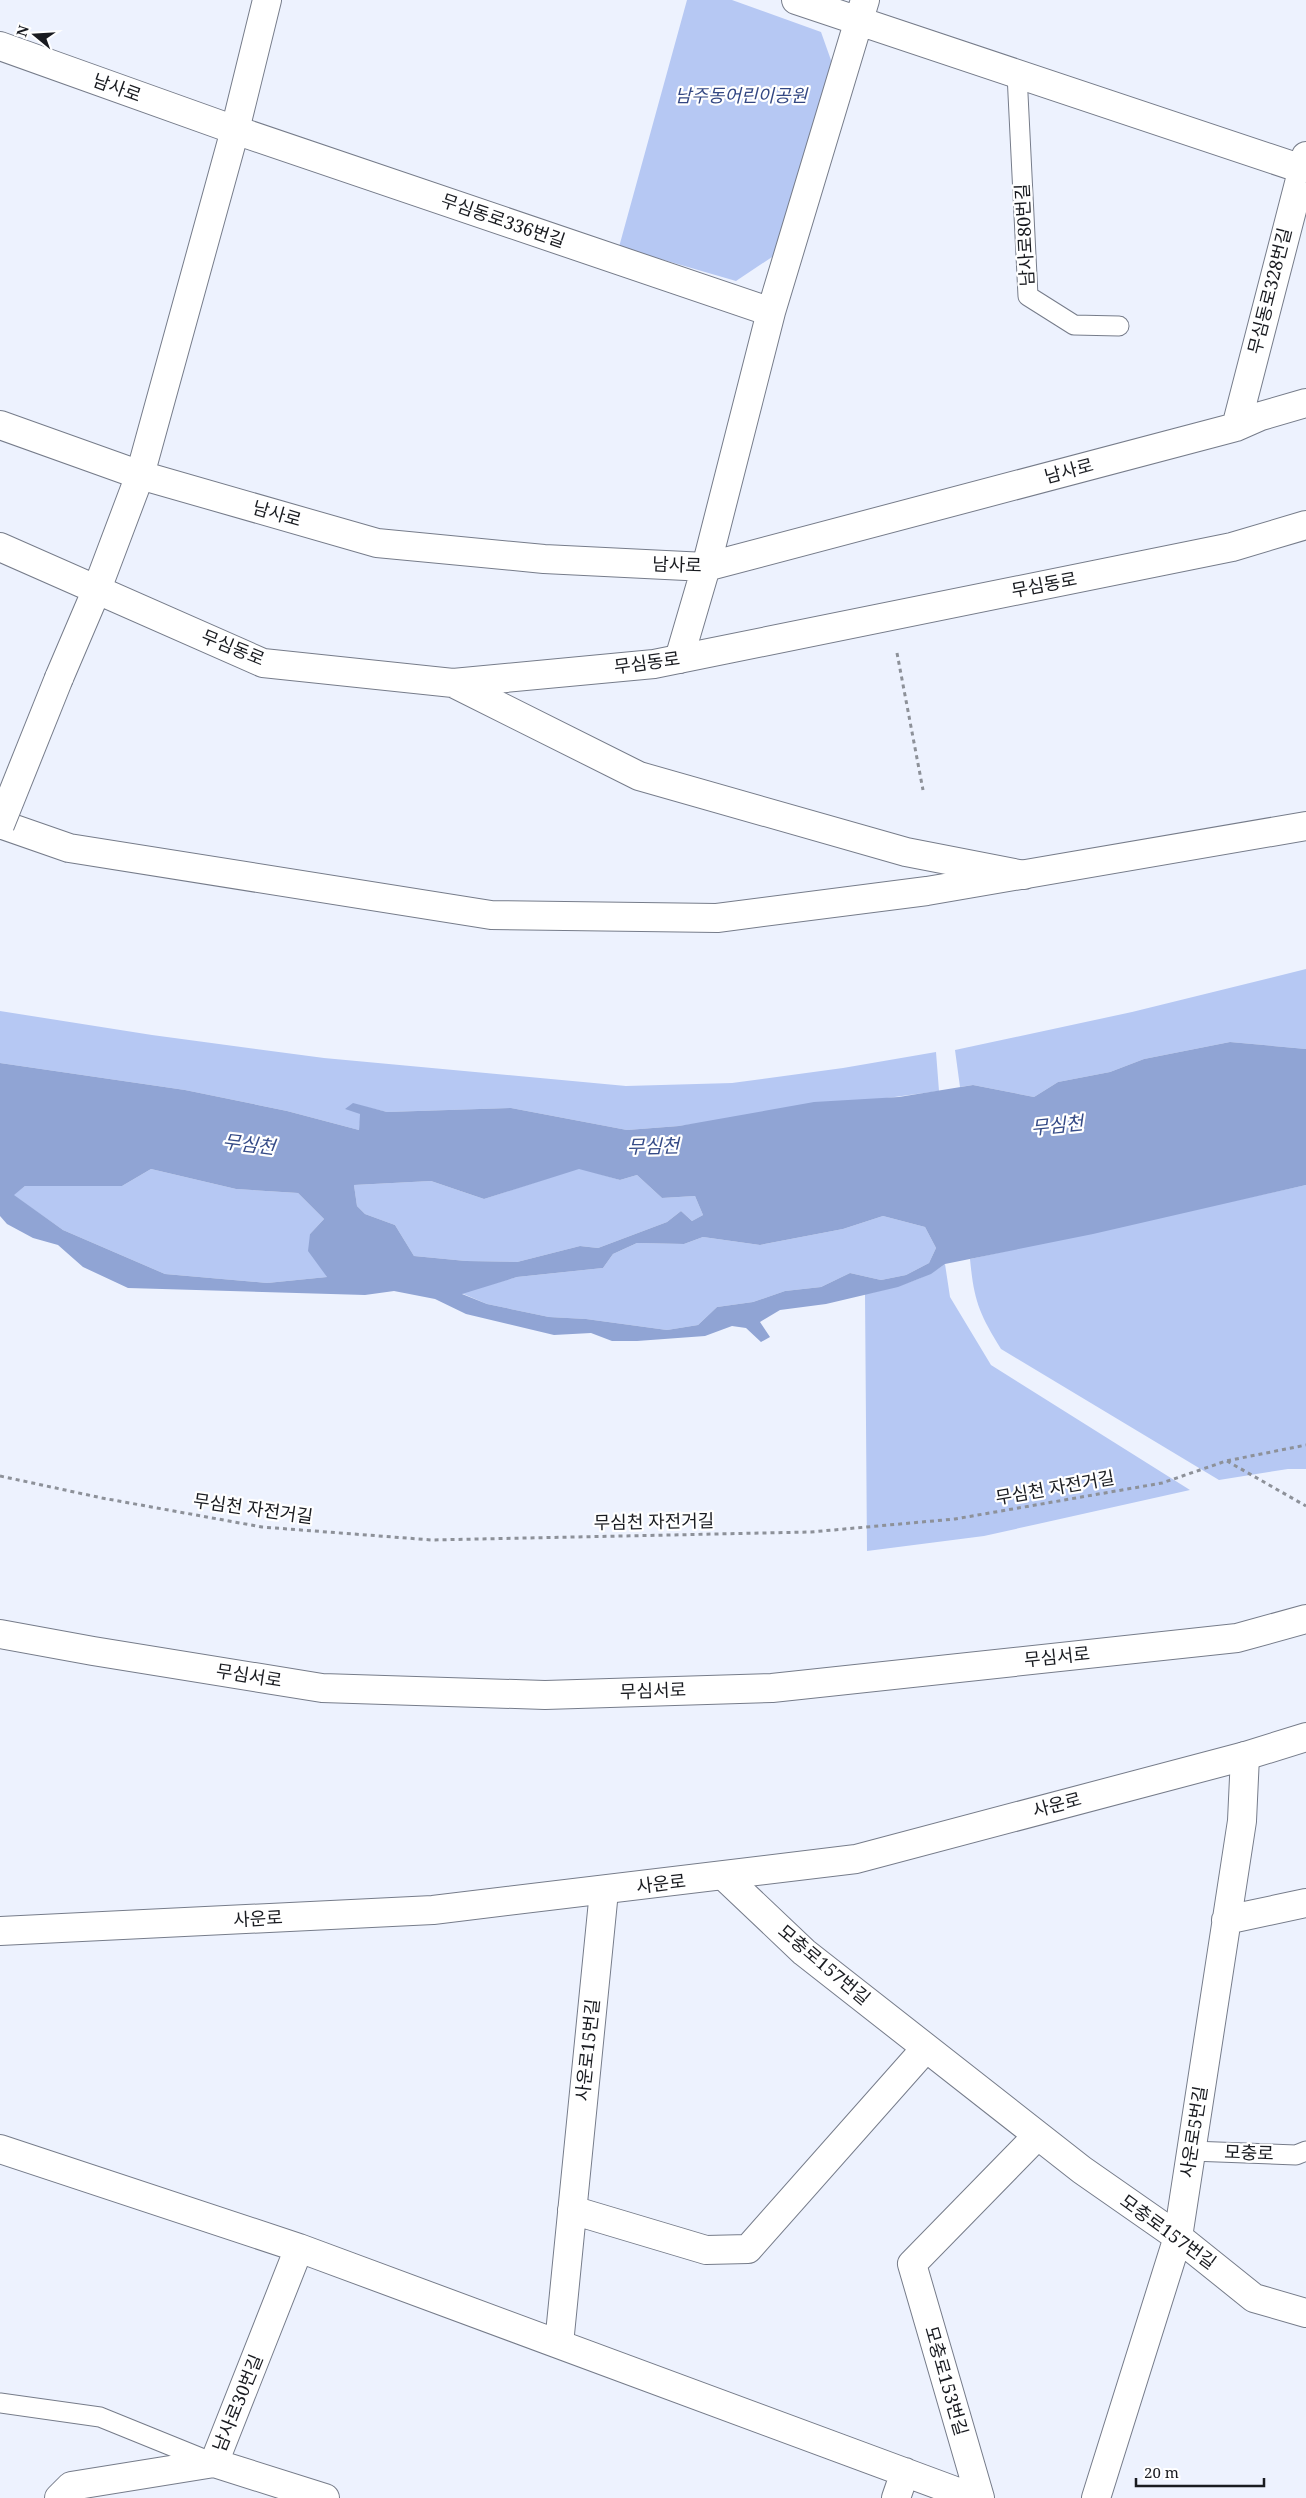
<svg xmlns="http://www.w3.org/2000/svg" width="1306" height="2498" font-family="'Noto Serif','Noto Sans KR',serif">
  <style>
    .green { fill: #b6c8f3 }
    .water { fill: #90a4d4; fill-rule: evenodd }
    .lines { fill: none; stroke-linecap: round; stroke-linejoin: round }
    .lane-casing { stroke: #767c8a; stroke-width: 21 }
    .street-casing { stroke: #767c8a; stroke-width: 30 }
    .secondary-casing { stroke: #767c8a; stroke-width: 30 }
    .path { stroke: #8d9199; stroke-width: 3; stroke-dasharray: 4 4; stroke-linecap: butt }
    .lane { stroke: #fff; stroke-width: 19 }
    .street { stroke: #fff; stroke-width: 28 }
    .secondary { stroke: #fff; stroke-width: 28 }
    .secondary-bridge-casing { stroke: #767c8a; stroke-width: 30; stroke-linecap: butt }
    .secondary-bridge { stroke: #fff; stroke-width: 28 }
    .labels { text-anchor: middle; stroke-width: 4.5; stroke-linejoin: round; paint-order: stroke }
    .street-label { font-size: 18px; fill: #191b20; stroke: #fff }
    .park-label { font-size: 18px; font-style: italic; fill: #324783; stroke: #fff }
    .water-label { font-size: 19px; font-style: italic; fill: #354b87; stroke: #fff }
  </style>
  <rect width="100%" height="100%" fill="#edf2fe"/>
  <!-- green -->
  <path class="green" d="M 687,0 L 732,0 L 821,32 L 832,63 L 778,253 L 736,281 L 619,247 Z
    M 1306,969 L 1306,1049 L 1230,1042 L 1144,1059 L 1110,1072 L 1058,1082 L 1034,1097 L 973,1085 L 960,1087 L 955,1050 L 1132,1012 Z
    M 0,1011 L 152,1035 L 324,1058 L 626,1086 L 732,1083 L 843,1068 L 936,1052 L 939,1091 L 679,1126 L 627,1130 L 511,1108 L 387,1112 L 353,1104 L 361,1114 L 359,1130 L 287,1111 L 185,1090 L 0,1063 Z
    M 579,1168 L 620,1180 L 637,1175 L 662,1198 L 695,1196 L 703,1215 L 692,1221 L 681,1211 L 667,1222 L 598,1248 L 580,1246 L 517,1262 L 466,1261 L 414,1256 L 395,1225 L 365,1214 L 357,1206 L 354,1185 L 431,1181 L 484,1199 Z
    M 151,1169 L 236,1189 L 298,1193 L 324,1219 L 310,1234 L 327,1277 L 267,1283 L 165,1274 L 63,1230 L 13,1195 L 25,1186 L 122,1186 Z
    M 1306,1185 L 1306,1469 L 1288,1469 L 1219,1480 L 1001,1349 C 979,1313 974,1301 970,1259 Z
    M 883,1216 L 925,1227 L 936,1248 L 929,1263 L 906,1275 L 881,1280 L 850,1273 L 821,1287 L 785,1291 L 753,1302 L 717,1307 L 698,1325 L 667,1330 L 586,1319 L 549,1317 L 487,1304 L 461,1293 L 517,1277 L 603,1268 L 613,1254 L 637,1243 L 684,1244 L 703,1237 L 760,1245 L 843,1229 Z
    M 945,1264 L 950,1297 L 991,1365 L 1190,1490 L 984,1536 L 867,1551 L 865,1294 C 894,1288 921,1281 945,1264 Z"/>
  <!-- water -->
  <path class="water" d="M 1230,1042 L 1306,1049 L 1306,1185 L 1093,1234 L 945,1264 L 931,1274 L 898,1287 L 826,1304 L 780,1310 L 760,1322 L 770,1337 L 761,1342 L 746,1328 L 732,1326 L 705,1336 L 637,1341 L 612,1341 L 591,1333 L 554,1335 L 466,1314 L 435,1299 L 394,1291 L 365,1295 L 128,1288 L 83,1267 L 58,1245 L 33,1238 L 7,1224 L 0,1216 L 0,1063 L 185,1090 L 287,1111 L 359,1130 L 360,1114 L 345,1109 L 353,1103 L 387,1112 L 511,1108 L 627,1130 L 679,1126 L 814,1102 L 899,1097 L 973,1085 L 1034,1097 L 1058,1082 L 1110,1072 L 1144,1059 ZM 151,1169 L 236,1189 L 298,1193 L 324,1219 L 310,1234 L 308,1251 L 327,1277 L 267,1283 L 165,1274 L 63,1230 L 14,1195 L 25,1186 L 122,1186 ZM 579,1169 L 620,1180 L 637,1175 L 662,1198 L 695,1196 L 703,1215 L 692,1221 L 681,1211 L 667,1222 L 598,1248 L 580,1246 L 517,1262 L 466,1261 L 414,1256 L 395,1225 L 365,1214 L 357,1206 L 354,1185 L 431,1181 L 484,1199 ZM 883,1216 L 925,1227 L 936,1248 L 929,1263 L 906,1275 L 881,1280 L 850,1273 L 821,1287 L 785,1291 L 753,1302 L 717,1307 L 698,1325 L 667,1330 L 586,1319 L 549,1317 L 487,1304 L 462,1294 L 517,1277 L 603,1268 L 613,1254 L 637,1243 L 684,1244 L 703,1237 L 760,1245 L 843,1229 Z"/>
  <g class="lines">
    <defs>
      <path id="lane" d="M 1017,74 L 1028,296 L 1074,325 L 1119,326
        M 1191,2151 L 1296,2155 L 1306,2151
        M 0,2403 L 100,2417 L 211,2462"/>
      <path id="street" d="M 796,0 L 1302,169
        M 0,46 L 235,130 L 771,312
        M 0,425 L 140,475 L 377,543 L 544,559 L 706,567 L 1236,427 L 1261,416 L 1306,403
        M 1236,427 L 1306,156
        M 679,659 L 706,567 L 771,312 L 865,0
        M 0,824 L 69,848 L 491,915 L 717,918 L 927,891 L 1306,826
        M 725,1877 L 804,1952 L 1082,2170 L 1178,2237 L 1254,2298 L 1306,2313
        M 1226,1920 L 1306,1903
        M 0,2149 L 299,2248 L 974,2498
        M 572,2210 L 706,2250 L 748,2249 L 926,2048
        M 559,2344 L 604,1891
        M 214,2463 L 325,2498
        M 59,2498 L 71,2486 L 214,2463 L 299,2248
        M 896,2498 L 905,2472
        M 980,2498 L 912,2264 L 1037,2136
        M 1096,2498 L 1178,2237 L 1242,1821 L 1245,1756"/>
      <path id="secondary" d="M 0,547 L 263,663 L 453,683 L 654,664 L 1232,547 L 1306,525
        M 59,678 L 97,589 L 140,475 L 235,130 L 267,0
        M 453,683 L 639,776 L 906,852 L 1024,875
        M 0,1634 L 93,1651 L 322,1688 L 545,1695 L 772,1688 L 1237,1638 L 1306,1619
        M 0,1931 L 433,1910 L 856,1859 L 1245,1756 L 1306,1737"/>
    </defs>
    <!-- lane casing -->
    <use href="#lane" class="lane-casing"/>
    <!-- street casing -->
    <use href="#street" class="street-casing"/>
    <!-- secondary casing -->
    <use href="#secondary" class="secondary-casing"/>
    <!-- path -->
    <path class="path" d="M 897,653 L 923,790
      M 1227,1461 L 1306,1506
      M 0,1476 L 102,1498 L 262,1527 L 432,1540 L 811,1532 L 955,1519 L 1162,1483 L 1226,1461 L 1306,1445"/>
    <!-- lane -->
    <use href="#lane" class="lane"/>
    <!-- street -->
    <use href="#street" class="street"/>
    <!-- secondary -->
    <use href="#secondary" class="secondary"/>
    <defs>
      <path id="secondary-bridge" d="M 0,825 L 59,678"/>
    </defs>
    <!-- secondary-bridge casing -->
    <use href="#secondary-bridge" class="secondary-bridge-casing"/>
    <!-- secondary-bridge -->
    <use href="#secondary-bridge" class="secondary-bridge"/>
  </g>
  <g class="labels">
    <!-- street labels -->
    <g class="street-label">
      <text transform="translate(117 88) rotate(20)" y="6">남사로</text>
      <text transform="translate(503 221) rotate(19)" y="6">무심동로336번길</text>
      <text transform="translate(1025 235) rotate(-93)" y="6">남사로80번길</text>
      <text transform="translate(1270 291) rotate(-76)" y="6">무심동로328번길</text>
      <text transform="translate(1069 471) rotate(-15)" y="6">남사로</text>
      <text transform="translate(277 514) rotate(16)" y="6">남사로</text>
      <text transform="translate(677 565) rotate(2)" y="6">남사로</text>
      <text transform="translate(1044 585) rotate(-11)" y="6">무심동로</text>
      <text transform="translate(233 648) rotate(22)" y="6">무심동로</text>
      <text transform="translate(647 663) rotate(-8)" y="6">무심동로</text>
      <text transform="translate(1055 1488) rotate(-10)" y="6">무심천 자전거길</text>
      <text transform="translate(253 1509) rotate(8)" y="6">무심천 자전거길</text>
      <text transform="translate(654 1522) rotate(-1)" y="6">무심천 자전거길</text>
      <text transform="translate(1057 1657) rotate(-6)" y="6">무심서로</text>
      <text transform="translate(249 1676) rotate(9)" y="6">무심서로</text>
      <text transform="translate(653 1691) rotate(-2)" y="6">무심서로</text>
      <text transform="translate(1057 1805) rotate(-15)" y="6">사운로</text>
      <text transform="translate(661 1884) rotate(-7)" y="6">사운로</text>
      <text transform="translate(258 1919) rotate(-3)" y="6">사운로</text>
      <text transform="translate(824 1965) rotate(40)" y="6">모충로157번길</text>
      <text transform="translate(588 2050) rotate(-84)" y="6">사운로15번길</text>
      <text transform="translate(1194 2132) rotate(-81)" y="6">사운로5번길</text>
      <text transform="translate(1249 2153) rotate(2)" y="6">모충로</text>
      <text transform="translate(1168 2232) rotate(36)" y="6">모충로157번길</text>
      <text transform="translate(946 2381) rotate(74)" y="6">모충로153번길</text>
      <text transform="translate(238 2403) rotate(-68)" y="6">남사로30번길</text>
    </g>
    <!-- park labels -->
    <g class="park-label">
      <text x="741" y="102">남주동어린이공원</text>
    </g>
    <!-- water labels -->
    <g class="water-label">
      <text transform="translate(1057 1125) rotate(-6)" y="7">무심천</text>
      <text transform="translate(249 1144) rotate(7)" y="7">무심천</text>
      <text transform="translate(653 1146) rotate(-1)" y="7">무심천</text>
    </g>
  </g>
  <!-- north arrow -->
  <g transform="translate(35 35) rotate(288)" stroke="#ffffff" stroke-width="4" paint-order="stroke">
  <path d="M0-4L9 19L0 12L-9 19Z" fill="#191b20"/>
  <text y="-8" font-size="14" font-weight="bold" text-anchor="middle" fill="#191b20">N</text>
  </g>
  <!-- scale -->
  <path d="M1136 2478v8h128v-8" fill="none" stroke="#191b20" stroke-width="2.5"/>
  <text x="1144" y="2478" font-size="15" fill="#191b20" stroke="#ffffff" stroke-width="4" paint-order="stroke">20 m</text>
</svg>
